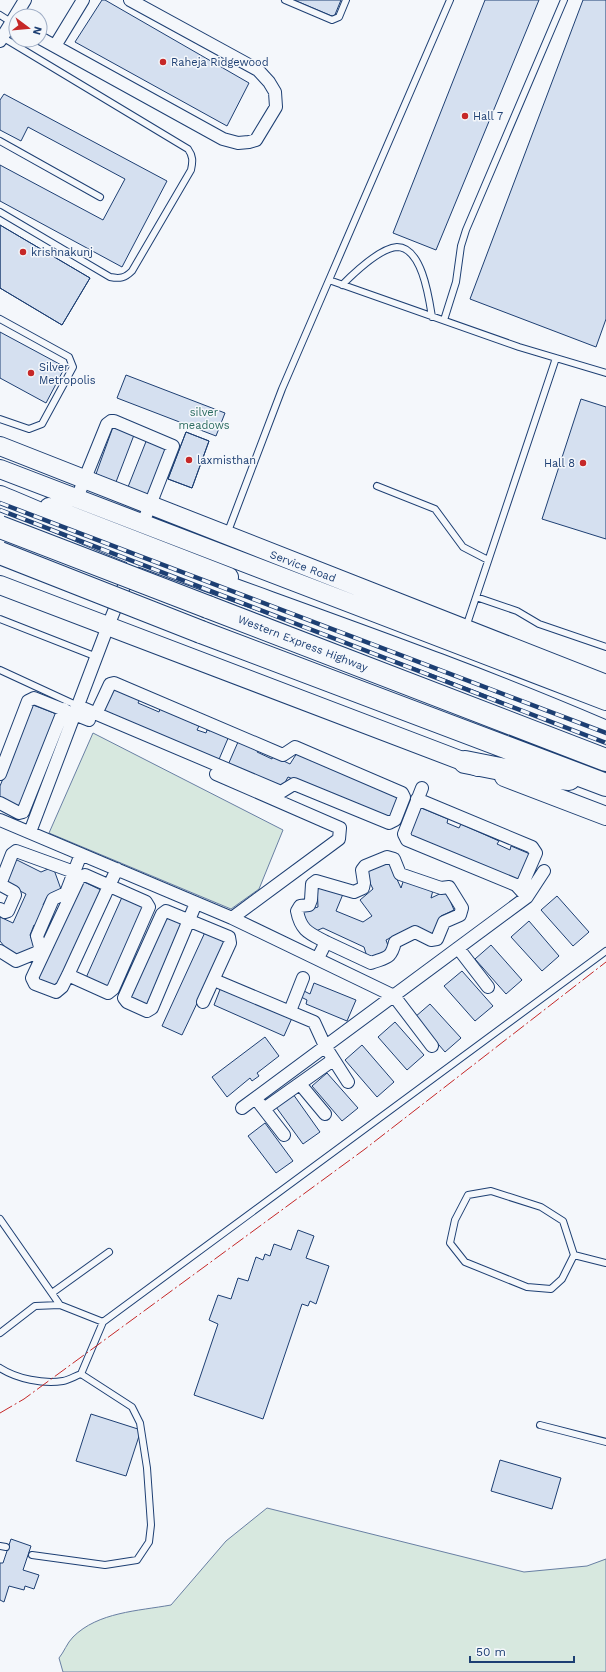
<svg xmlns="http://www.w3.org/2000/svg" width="606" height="1672" font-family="'Work Sans',sans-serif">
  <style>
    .green { fill: #d7e8df; stroke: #687fa3 }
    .building { fill: #d5e0f0; stroke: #1d3f73 }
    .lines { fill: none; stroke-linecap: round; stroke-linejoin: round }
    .lane-casing { stroke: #1d3f73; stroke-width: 8 }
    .street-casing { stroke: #1d3f73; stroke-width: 14 }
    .secondary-casing { stroke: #1d3f73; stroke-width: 20 }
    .highway-casing { stroke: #1d3f73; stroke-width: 24 }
    .lane { stroke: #f4f7fb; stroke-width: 6 }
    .street { stroke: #f4f7fb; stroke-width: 12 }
    .secondary { stroke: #f4f7fb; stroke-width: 18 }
    .highway { stroke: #f4f7fb; stroke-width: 22 }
    .rail-casing { stroke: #1d3f73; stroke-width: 4.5 }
    .rail { stroke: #f4f7fb; stroke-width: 3; stroke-dasharray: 9; stroke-linecap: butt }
    .highway-bridge-casing { stroke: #1d3f73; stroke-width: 24; stroke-linecap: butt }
    .highway-bridge { stroke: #f4f7fb; stroke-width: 22 }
    .power { stroke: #c62828; stroke-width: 1; stroke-dasharray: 14 3 2 3; stroke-linecap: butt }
    .poi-dot { fill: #c62828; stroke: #f4f7fb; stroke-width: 1.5 }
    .labels { text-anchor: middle; stroke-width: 3; stroke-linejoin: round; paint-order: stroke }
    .poi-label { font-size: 11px; fill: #1d3f73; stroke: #f4f7fb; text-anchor: start }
    .park-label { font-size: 11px; fill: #2c6c60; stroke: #f4f7fb }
    .street-label { font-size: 11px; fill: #1d3f73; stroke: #f4f7fb }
  </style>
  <rect width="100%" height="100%" fill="#f4f7fb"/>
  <!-- green -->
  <path class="green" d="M 93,733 L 283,830 L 259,889 L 231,909 L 49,833 Z
    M 267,1508 L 524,1572 L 587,1566 L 606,1559 L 606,1672 L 63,1672 L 59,1658 C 64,1652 67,1643 73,1637 C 98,1612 138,1611 171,1605 L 226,1541 Z"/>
  <!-- building -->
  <path class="building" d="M 102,0 L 105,0 L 249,83 L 227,126 L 75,42 Z
    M 294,0 L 341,0 L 334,17 Z
    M 485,0 L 539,0 L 436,250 L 393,233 Z
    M 583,0 L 606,0 L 606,319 L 596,347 L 470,299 Z
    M 4,94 L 167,181 L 122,267 L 0,201 L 0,165 L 103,220 L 125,179 L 28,127 L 21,141 L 0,130 L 0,100 Z
    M 0,225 L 90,278 L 62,325 L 0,288 Z
    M 0,225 L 90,278 L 62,325 L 0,288 Z
    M 0,332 L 65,367 L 46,403 L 0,378 Z
    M 126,375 L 225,413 L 216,436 L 117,398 Z
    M 581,399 L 606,407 L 606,539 L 542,519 Z
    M 113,427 L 134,435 L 116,482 L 96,474 Z
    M 186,432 L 209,441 L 192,488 L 168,479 Z
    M 186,432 L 209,441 L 192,488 L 168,479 Z
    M 147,439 L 170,448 L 151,496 L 128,487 Z
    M 115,686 L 141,697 L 138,703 L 159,712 L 161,706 L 192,720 L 190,722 L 199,726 L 197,730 L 206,733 L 207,730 L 210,731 L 211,728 L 229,736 L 217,764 L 103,713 Z
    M 33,705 L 59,715 L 20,810 L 0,799 L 0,786 Z
    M 238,742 L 259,749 L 257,752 L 272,759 L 273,756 L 290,764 L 297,753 L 399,796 L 390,820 L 288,777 L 282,788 L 228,765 Z
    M 419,807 L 448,819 L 447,823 L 459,828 L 461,824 L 499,841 L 497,844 L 510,850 L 511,846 L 530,854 L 518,882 L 408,834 Z
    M 15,859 L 41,872 L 53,867 L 62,892 L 47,897 L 43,905 L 47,907 L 38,926 L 34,925 L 30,935 L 36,950 L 16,958 L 12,951 L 8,951 L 0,941 L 0,917 L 13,923 L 26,894 L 4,883 Z
    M 388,860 L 401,888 L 404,879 L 433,890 L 431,898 L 446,891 L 454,910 L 441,916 L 434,935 L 414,926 L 386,940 L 390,951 L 368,960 L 364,947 L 323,928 L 311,933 L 301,912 L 318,907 L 317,886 L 343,894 L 336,911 L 363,922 L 372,916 L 360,900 L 373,889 L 364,871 Z
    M 82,881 L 101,890 L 56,989 L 37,980 Z
    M 123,895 L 145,906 L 108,990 L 85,980 Z
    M 557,896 L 589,932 L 573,946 L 541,910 Z
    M 167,916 L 182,923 L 146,1007 L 128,999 Z
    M 529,921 L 559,956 L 542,971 L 511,937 Z
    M 206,930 L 227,940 L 182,1035 L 162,1026 Z
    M 491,945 L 522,980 L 506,994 L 475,959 Z
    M 462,971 L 493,1006 L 475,1021 L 444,986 Z
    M 314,983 L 356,1000 L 347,1021 L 306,1004 L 307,1000 L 301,997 L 304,991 L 310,994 Z
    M 221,987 L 292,1018 L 284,1036 L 214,1005 Z
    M 430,1004 L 461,1038 L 445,1052 L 415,1017 Z
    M 395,1022 L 424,1055 L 407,1070 L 378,1037 Z
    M 265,1037 L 279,1056 L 257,1073 L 259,1076 L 252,1081 L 250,1078 L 227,1097 L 212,1077 Z
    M 362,1045 L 394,1082 L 377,1097 L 345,1060 Z
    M 327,1073 L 358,1108 L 342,1121 L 312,1086 Z
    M 293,1094 L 320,1132 L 303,1144 L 276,1107 Z
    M 265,1123 L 293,1161 L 276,1173 L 248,1136 Z
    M 298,1230 L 314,1236 L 306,1258 L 329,1266 L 316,1304 L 310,1301 L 308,1306 L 302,1304 L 263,1419 L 194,1395 L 218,1324 L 209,1320 L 218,1295 L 231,1299 L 238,1278 L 248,1281 L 256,1257 L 263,1260 L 265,1254 L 270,1256 L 274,1244 L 291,1250 Z
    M 91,1414 L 141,1430 L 126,1476 L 76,1461 Z
    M 500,1460 L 561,1478 L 552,1509 L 491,1491 Z
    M 11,1539 L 31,1546 L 23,1570 L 39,1575 L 34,1589 L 25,1586 L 24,1590 L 9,1586 L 4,1602 L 0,1600 L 0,1563 L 3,1563 Z"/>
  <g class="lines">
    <defs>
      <path id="lane" d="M 285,0 L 332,20 L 339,17 L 346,0
        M 450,0 L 329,280 L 519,347 L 606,373
        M 0,15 L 11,22
        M 0,141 L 100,197
        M 0,212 L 110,277 C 120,279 125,278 132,271 L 191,170 C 193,161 193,156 188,149 L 2,37
        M 342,285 C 354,273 380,248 397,247 C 422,247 429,298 432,317
        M 0,319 L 69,357 L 73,367 L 42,424 L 29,429 L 0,419
        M 444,320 L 456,282 L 461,246 L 466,230 L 564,0
        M 377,486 L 435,509 L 463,547 L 488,560
        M 227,534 L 282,389 L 329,280
        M 476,597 L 517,611 L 539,624 L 606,647
        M 0,619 L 97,657
        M 466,627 L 556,358
        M 0,670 L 78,706
        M 491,1191 L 541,1207 L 563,1221 L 574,1255 L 562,1279 L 551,1289 L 527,1287 L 465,1262 L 450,1243 L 455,1220 L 468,1195 Z
        M 0,1219 L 60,1305
        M 574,1255 L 606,1263
        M 52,1293 L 109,1252
        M 0,1333 L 35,1306 L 60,1305 L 103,1322
        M 0,1368 C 17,1379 43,1384 63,1381 C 69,1380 75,1376 81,1374 L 103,1322 L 606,951
        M 540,1425 L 606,1442
        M 0,1546 L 6,1547
        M 32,1555 L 105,1565 L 137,1560 L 149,1542 L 151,1525 L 147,1468 L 140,1423 L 132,1407 L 81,1374"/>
      <path id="street" d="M 40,38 L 223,139 L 238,143 L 249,142 L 256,140 L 276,107 L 275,92 L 269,82 L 258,70 L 130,0
        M 0,41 L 25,0
        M 55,46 L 83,0
        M 77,498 L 107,424 L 111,421 L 114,421 L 173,446 L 143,523
        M 78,706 L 281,792 L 294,784 L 389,823 L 395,820 L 404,797 L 402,793 L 295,747 L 283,755 L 114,683 L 110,684 L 96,714
        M 0,774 L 28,701 L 34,698 L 89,720
        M 216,774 L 340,828 L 339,839 L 232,918
        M 422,788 L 404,834 L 407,840 L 516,885 L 527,897
        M 417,799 L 532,847 L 536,853 L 523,883 L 516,885
        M 0,803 L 19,813 L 23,812 L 64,709
        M 0,820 L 232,918 L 394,996 L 432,1046
        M 30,832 L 108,626 L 137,554
        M 196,903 L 189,920 L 152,1008 L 147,1011 L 127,1002 L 124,998 L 162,914 L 166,911 L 229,937 L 230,943 L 203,1002
        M 0,909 L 5,912 L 8,911 L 15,895 L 14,892 L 1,885 L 1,882 L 12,854 L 16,851 L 74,872
        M 458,948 L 488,987
        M 0,951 L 16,961 L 38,952 L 40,947 L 37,936 L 53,899 L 66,893 L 81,854
        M 318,958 L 326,942 C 309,933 301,931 297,911 L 300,906 L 309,905 L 311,900 L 312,884 L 316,881 L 354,892 L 363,888 L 364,883 L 362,870 L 365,866 L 387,857 L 394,859 L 400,874 L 441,888 L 449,887 L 462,908 L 460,915 L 444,922 L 437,939 L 431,940 L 415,932 L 395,942 C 391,959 387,957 371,963 L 326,942
        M 68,975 L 108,993 L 113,989 L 149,907 L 146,902 L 85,875 L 79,878 L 32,978 L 35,984 L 56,992 L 62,987 L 68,975 L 109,886 L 117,869
        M 214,980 L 314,1022 L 325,1046 L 348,1082
        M 290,1011 L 303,978
        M 300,1084 L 325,1114
        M 260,1104 L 284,1135
        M 242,1108 L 527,897 L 544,871
        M 264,1109 L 333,1060"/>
      <path id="secondary" d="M 0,446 L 606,684
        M 0,469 L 606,701
        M 49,507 L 229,577
        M 0,585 L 478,767
        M 504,777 L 606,816"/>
      <path id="highway" d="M 0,497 C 46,516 92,537 139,555 C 295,613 453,666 606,732
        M 208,607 L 606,760
        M 201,632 L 606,785
        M 465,762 L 531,775 L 569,779"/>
    </defs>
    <!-- lane casing -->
    <use href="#lane" class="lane-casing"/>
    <!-- street casing -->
    <use href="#street" class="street-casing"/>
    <!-- secondary casing -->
    <use href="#secondary" class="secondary-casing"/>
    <!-- highway casing -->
    <use href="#highway" class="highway-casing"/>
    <!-- lane -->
    <use href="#lane" class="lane"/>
    <!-- street -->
    <use href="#street" class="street"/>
    <!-- secondary -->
    <use href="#secondary" class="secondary"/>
    <!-- highway -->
    <use href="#highway" class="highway"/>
    <defs>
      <path id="rail" d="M 0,503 L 606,733
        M 0,510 L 606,743"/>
    </defs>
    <!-- rail casing -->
    <use href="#rail" class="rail-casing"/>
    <!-- rail -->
    <use href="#rail" class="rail"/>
    <defs>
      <path id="highway-bridge" d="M 0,527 L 208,607
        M 0,553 L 201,632"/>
    </defs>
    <!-- highway-bridge casing -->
    <use href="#highway-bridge" class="highway-bridge-casing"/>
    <!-- highway-bridge -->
    <use href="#highway-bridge" class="highway-bridge"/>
    <!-- power -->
    <path class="power" d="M 0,1413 L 24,1399 L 365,1149 L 606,962"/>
  </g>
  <!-- markers -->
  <g class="poi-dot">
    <circle cx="163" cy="62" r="4"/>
    <circle cx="465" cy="116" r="4"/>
    <circle cx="23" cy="252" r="4"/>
    <circle cx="31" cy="373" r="4"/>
    <circle cx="189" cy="460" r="4"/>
    <circle cx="583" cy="463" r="4"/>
  </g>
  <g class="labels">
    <!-- poi labels -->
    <g class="poi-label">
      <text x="171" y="66">Raheja Ridgewood</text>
      <text x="473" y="120">Hall 7</text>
      <text x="31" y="256">krishnakunj</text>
      <text x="39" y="371">Silver<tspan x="39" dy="13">Metropolis</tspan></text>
      <text x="197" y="464">laxmisthan</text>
      <text x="575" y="467" text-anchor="end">Hall 8</text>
    </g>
    <!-- park labels -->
    <g class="park-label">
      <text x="204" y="416">silver<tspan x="204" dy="13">meadows</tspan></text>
    </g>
    <!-- street labels -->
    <g class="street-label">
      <text transform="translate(303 566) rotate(21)" y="4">Service Road</text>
      <text transform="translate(303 643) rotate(21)" y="4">Western Express Highway</text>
    </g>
  </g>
  <!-- north arrow -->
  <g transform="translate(28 28) rotate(106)"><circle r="19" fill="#f4f7fb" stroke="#9eadc5"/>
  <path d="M0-3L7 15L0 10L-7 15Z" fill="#c62828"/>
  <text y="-6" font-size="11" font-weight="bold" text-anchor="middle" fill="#1d3f73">N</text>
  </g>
  <!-- scale -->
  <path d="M470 1656v6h104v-6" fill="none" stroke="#1d3f73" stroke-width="2"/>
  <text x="476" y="1656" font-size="12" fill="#1d3f73" stroke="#f4f7fb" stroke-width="3" paint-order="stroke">50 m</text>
</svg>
